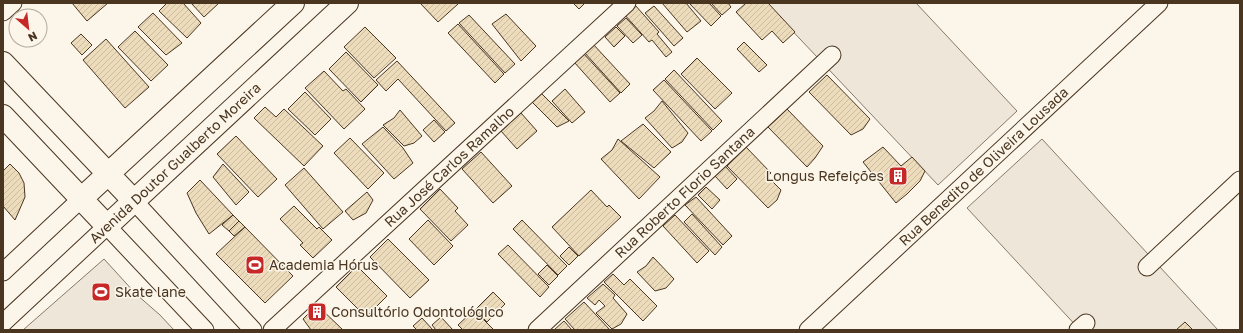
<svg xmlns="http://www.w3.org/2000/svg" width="1243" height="333" font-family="'Golos Text',sans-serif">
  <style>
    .green { fill: #ede6d9; stroke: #887966 }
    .building { fill: url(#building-hatch); stroke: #4a3520 }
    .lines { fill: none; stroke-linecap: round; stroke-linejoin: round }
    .minor-casing { stroke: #4a3520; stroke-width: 19 }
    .secondary-casing { stroke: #4a3520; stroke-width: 24 }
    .minor { stroke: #fbf6e9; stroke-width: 17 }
    .secondary { stroke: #fbf6e9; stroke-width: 22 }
    .labels { text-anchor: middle; stroke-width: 3; stroke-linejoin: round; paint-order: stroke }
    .street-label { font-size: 14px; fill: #4a3520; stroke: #fbf6e9 }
    .poi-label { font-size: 14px; fill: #4a3520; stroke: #fbf6e9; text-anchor: start }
  </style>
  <defs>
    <pattern id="building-hatch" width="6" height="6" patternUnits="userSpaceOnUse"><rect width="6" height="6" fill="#ecdcbc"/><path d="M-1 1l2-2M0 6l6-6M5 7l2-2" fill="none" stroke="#ccbda1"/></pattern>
  </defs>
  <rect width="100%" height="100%" fill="#fbf6e9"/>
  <!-- green -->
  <path class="green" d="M 766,3 L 916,3 L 1017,111 L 938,185 Z
    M 1042,139 L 1218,330 L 1080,330 L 967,208 Z
    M 104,259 L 136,294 L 160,315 L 174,330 L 23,330 Z"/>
  <!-- building -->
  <path class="building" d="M 72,3 L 108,3 L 87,21 Z
    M 167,3 L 183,3 L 201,23 L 187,38 L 159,11 Z
    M 191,3 L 219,3 L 204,17 Z
    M 420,3 L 457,3 L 458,4 L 438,22 Z
    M 573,3 L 585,3 L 579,9 Z
    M 662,3 L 686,3 L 701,21 L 687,32 Z
    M 689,3 L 709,3 L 721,16 L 711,26 Z
    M 711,3 L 728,3 L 731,7 L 722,15 Z
    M 746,3 L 768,3 L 795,32 L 783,43 L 772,31 L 762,40 L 736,12 Z
    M 635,5 L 659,32 L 657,34 L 672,52 L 666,57 L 652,40 L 649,42 L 624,14 Z
    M 654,6 L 683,38 L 674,46 L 645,13 Z
    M 153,13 L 182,43 L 166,55 L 138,27 Z
    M 506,14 L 536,46 L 521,61 L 492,24 Z
    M 469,15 L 515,64 L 505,73 L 459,23 Z
    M 626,18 L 642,35 L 633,43 L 617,26 Z
    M 458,24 L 504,74 L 495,83 L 448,33 Z
    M 365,27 L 396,58 L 374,78 L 344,47 Z
    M 616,27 L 625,36 L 614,47 L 605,37 Z
    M 135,31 L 168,65 L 151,81 L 118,47 Z
    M 81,34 L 92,45 L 82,55 L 71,43 Z
    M 106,39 L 149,87 L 125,108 L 83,60 Z
    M 744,42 L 767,65 L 759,72 L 737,49 Z
    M 593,44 L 630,84 L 621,93 L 584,52 Z
    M 346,52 L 378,85 L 361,102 L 329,69 Z
    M 583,53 L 620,93 L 610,102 L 574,62 Z
    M 697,58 L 732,93 L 715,109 L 681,74 Z
    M 397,61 L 455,123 L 446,131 L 398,79 L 386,91 L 376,80 Z
    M 674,70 L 722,121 L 713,130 L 665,79 Z
    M 324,71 L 343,91 L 346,89 L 365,109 L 344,129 L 305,88 Z
    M 827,75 L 870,119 L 863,129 L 851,135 L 809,92 Z
    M 664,80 L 712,131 L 701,141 L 653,90 Z
    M 565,89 L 585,112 L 572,123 L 552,101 Z
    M 305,92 L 331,119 L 315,135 L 288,109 Z
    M 541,93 L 569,121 L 557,127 L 531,101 Z
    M 662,101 L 688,133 L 682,142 L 672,148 L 645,118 L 654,111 Z
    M 265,107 L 276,117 L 284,109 L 323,146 L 304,166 L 254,118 Z
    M 787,109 L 823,146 L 815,158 L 807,167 L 768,127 Z
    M 400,110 L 422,136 L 414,143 L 404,146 L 383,125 L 394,118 Z
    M 521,113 L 537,131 L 517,149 L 501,131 Z
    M 434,120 L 445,132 L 434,142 L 423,130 Z
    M 643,124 L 671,152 L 654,168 L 621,141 Z
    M 383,127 L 403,148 L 413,163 L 394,179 L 362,144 Z
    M 236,136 L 277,179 L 258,197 L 217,154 Z
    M 350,138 L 384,173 L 368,189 L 334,153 Z
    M 618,139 L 660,177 L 639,199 L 601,159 L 612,150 Z
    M 746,147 L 771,173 L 767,176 L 781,190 L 777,200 L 768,208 L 727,166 Z
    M 883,147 L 901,166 L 912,157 L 925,171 L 920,181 L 907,194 L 896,203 L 863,162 Z
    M 481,152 L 512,186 L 493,203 L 462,169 Z
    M 10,164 L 19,173 L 24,183 L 25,197 L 15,220 L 3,206 L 3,171 Z
    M 223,164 L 249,192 L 236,205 L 213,177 Z
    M 725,166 L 737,179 L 727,189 L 715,176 Z
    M 304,168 L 343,212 L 323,229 L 285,185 Z
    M 200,180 L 233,215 L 209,234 L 196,213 L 187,193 Z
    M 706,187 L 720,200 L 712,209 L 698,195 Z
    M 440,189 L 458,208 L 455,211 L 468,225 L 451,241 L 420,209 Z
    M 591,190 L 607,207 L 609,205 L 621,217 L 579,256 L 552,227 Z
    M 367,192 L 373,200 L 366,213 L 353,220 L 345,211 Z
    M 696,197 L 732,236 L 723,245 L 685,205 Z
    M 294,206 L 317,229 L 319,227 L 332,240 L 313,258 L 300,245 L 303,243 L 280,219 Z
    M 692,214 L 722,247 L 715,255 L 684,222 Z
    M 233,215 L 239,221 L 229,231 L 222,225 Z
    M 675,215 L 709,251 L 697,263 L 663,226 Z
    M 428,220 L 453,246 L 434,265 L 409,239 Z
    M 522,220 L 567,266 L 558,275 L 513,229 Z
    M 239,221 L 245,227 L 234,236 L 229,231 Z
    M 245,227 L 293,276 L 265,303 L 216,254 Z
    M 388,239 L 429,280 L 410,298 L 370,257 Z
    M 508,245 L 549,287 L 540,297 L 498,254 Z
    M 569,247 L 578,256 L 569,265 L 560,256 Z
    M 653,257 L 674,279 L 666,288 L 655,291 L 637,272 L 646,266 Z
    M 547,265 L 558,276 L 549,285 L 538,274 Z
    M 357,266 L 387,296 L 366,317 L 336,287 Z
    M 613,274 L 624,285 L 630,279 L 657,306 L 643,321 L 604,282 Z
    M 603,284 L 615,295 L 613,298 L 627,314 L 621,324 L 612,329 L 596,313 L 605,306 L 599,300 L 595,305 L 587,298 Z
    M 493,292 L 505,304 L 487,322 L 475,310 Z
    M 584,302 L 610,330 L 575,330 L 565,319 Z
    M 317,305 L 343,330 L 311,330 L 303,319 Z
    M 474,310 L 494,330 L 463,330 L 458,325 Z
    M 441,317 L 453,330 L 436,330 L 432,325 Z
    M 422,318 L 433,330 L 417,330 L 413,326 Z
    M 564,321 L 572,330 L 554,330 Z
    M 1185,322 L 1193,330 L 1176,330 Z"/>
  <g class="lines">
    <defs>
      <g id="minor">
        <path d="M 3,12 L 13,3"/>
        <path d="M 134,201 L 253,330"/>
        <path d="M 1147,267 L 1240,180"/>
        <path d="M 3,272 L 81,199"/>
        <path d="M 3,323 L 107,226 L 205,330"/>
        <path id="s1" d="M 272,330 L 627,3"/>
        <path id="s2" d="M 537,330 L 832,55"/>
        <path id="s3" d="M 808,330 L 1159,3"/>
        <path d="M 1078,330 L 1086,323"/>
      </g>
      <path id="secondary" d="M 3,63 L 134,201
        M 3,116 L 107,226 L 347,3
        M 81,199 L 293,3"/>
    </defs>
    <!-- minor casing -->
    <use href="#minor" class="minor-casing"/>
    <!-- secondary casing -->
    <use href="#secondary" class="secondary-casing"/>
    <!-- minor -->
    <use href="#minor" class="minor"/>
    <!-- secondary -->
    <use href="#secondary" class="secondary"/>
  </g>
  <!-- icons -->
  <defs>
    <symbol id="building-square" viewBox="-11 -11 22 22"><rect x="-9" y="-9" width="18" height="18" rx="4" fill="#c62828" stroke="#fbf6e9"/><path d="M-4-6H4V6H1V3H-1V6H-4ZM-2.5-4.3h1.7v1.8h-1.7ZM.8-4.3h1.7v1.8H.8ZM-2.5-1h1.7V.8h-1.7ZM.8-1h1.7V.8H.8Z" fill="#fff"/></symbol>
    <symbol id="stadium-square" viewBox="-11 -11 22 22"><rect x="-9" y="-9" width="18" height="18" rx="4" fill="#c62828" stroke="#fbf6e9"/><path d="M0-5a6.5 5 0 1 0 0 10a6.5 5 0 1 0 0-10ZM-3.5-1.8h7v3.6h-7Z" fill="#fff"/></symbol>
  </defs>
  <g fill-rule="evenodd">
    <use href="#building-square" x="887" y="165" width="22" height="22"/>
    <use href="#stadium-square" x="244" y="254" width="22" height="22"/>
    <use href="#stadium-square" x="90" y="281" width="22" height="22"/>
    <use href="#building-square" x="306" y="301" width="22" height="22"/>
  </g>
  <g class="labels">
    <!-- street labels -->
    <g class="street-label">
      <text transform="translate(175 163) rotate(-43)" y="5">Avenida Doutor Gualberto Moreira</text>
      <text dy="5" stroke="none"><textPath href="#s1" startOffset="241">Rua José Carlos Ramalho</textPath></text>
      <text dy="5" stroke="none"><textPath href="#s3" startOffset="240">Rua Benedito de Oliveira Lousada</textPath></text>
      <text dy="5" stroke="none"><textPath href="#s2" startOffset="202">Rua Roberto Florio Santana</textPath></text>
    </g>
    <!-- poi labels -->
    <g class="poi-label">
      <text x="884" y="181" text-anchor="end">Longus Refeições</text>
      <text x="269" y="270">Academia Hórus</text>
      <text x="115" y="297">Skate lane</text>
      <text x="331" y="317">Consultório Odontológico</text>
    </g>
  </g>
  <!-- border -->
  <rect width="1243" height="333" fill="none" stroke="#4a3520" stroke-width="8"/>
  <!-- north arrow -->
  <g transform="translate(28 28) rotate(152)"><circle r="19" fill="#fbf6e9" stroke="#b4a999"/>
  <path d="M0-3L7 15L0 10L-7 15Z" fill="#c62828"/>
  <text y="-6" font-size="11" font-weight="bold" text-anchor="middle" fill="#4a3520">N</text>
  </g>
</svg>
